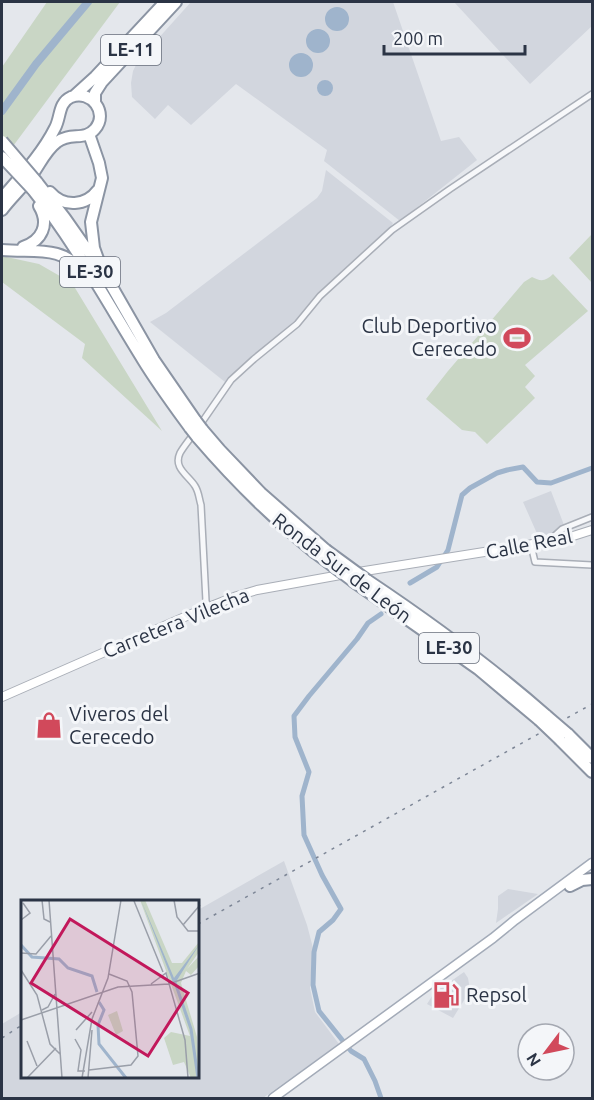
<svg xmlns="http://www.w3.org/2000/svg" width="594" height="1100" font-family="Ubuntu,sans-serif">
  <style>
    .built { fill: #d2d6de }
    .green { fill: #c9d6c5 }
    .water { fill: #9fb4cc }
    .lines { fill: none; stroke-linecap: round; stroke-linejoin: round }
    .canal { stroke: #9fb4cc; stroke-width: 5 }
    .river { stroke: #9fb4cc; stroke-width: 8 }
    .street-casing { stroke: #a9aeb7; stroke-width: 8 }
    .secondary-casing { stroke: #a9aeb7; stroke-width: 10 }
    .primary-casing { stroke: #a3abb8; stroke-width: 11 }
    .highway-casing { stroke: #8b94a3; stroke-width: 14 }
    .street { stroke: #f7f8fa; stroke-width: 5 }
    .secondary { stroke: #fff; stroke-width: 8 }
    .primary { stroke: #fff; stroke-width: 8 }
    .highway { stroke: #fff; stroke-width: 10 }
    .rail { stroke: #7d8696; stroke-width: 1.5; stroke-dasharray: 3 6; stroke-linecap: butt }
    .highway-bridge-casing { stroke: #8b94a3; stroke-width: 14; stroke-linecap: butt }
    .highway-bridge { stroke: #fff; stroke-width: 10 }
    .labels { text-anchor: middle; stroke-width: 6; stroke-linejoin: round; paint-order: stroke }
    .shield { fill: #f4f6f9; stroke: #676e7b; stroke-width: 1.5 }
    .shield-label { font-size: 18px; font-weight: bold; fill: #2b3445 }
    .poi-label { font-size: 20px; fill: #2b3445; stroke: #f4f6f9; text-anchor: start }
    .street-label { font-size: 20px; fill: #2b3445; stroke: #f4f6f9 }
    .inset-river { fill: none; stroke: #9fb4cc; stroke-width: 3 }
    .inset-road { fill: none; stroke: #9a9fa9; stroke-width: 1.5 }
    .view { fill: #c2185b; fill-opacity: 0.15; stroke: #c2185b; stroke-width: 3 }
    .inset-edge { fill: none; stroke: #2b3445; stroke-width: 3 }
  </style>
  <rect width="100%" height="100%" fill="#e4e7ec"/>
  <!-- built -->
  <path class="built" d="M 191,2 L 393,2 L 441,141 L 459,137 L 477,160 L 400,221 L 324,161 L 327,150 L 236,84 L 191,125 L 168,105 L 155,119 L 132,97 L 131,83 L 133,71 L 138,61 Z
    M 454,2 L 592,2 L 592,26 L 530,84 Z
    M 326,170 L 393,223 L 391,226 L 329,283 L 298,318 L 228,378 L 225,382 L 150,322 L 166,313 L 317,198 L 322,191 Z
    M 551,491 L 564,525 L 553,534 L 539,538 L 523,502 Z
    M 284,861 L 307,925 L 313,948 L 310,988 L 315,1012 L 339,1044 L 263,1098 L 2,1098 L 2,1024 L 22,1012 L 22,1078 L 198,1078 L 198,910 Z
    M 508,889 L 538,894 L 496,923 L 498,909 L 498,896 Z
    M 464,972 L 468,978 L 469,984 L 466,997 L 453,1018 L 427,1004 L 434,993 Z"/>
  <!-- green -->
  <path class="green" d="M 47,2 L 120,2 L 2,161 L 2,67 Z
    M 592,234 L 592,283 L 569,258 Z
    M 2,256 L 39,264 L 72,283 L 162,431 L 82,358 L 85,344 L 2,282 Z
    M 553,274 L 588,311 L 525,365 L 535,376 L 525,387 L 535,398 L 487,444 L 475,432 L 462,430 L 426,399 L 448,371 L 524,282 L 532,277 C 541,282 546,281 553,274 Z"/>
  <!-- water -->
  <path class="water" d="M325 19a12 12 0 1 1 24 0a12 12 0 1 1-24 0Z
    M306 41a12 12 0 1 1 24 0a12 12 0 1 1-24 0Z
    M289 65a12 12 0 1 1 24 0a12 12 0 1 1-24 0Z
    M317 88a8 8 0 1 1 16 0a8 8 0 1 1-16 0Z"/>
  <g class="lines">
    <!-- canal -->
    <path class="canal" d="M 410,583 L 437,567 L 448,550 L 462,495 L 470,488 L 497,473 L 507,470 L 523,467 L 537,482 L 551,483 L 592,468
      M 381,1098 L 375,1081 L 364,1059 L 351,1051 L 319,1011 L 313,985 L 314,952 L 319,932 L 333,920 L 341,909 L 322,875 L 304,835 L 302,796 L 309,772 L 295,737 L 294,716 L 309,696 L 357,639 L 368,623 L 381,614"/>
    <!-- river -->
    <path class="river" d="M 2,111 L 36,64 L 88,2"/>
    <defs>
      <path id="street" d="M 200,425 L 231,380 L 254,359 L 297,324 L 320,296 L 392,230 L 450,189 L 592,94
        M 195,432 C 190,439 184,446 180,453 C 173,468 188,475 195,486 C 199,492 199,499 201,505 L 206,601 L 208,607
        M 550,540 L 562,529 L 592,517
        M 531,545 L 535,562 L 592,565"/>
      <path id="secondary" d="M 2,697 L 196,612 L 237,596 L 257,590 L 346,574 L 522,546 L 570,537 L 592,530"/>
      <path id="primary" d="M 273,1098 L 493,938 L 515,920 L 592,863"/>
      <path id="highway" d="M 74,96 L 95,77 L 165,2
        M 95,102 L 95,93 L 102,82 L 176,2
        M 89,134 L 99,163 L 102,178 L 91,222 L 94,248 L 98,259
        M 37,182 L 65,218 L 107,278 L 154,360 L 196,421
        M 32,189 C 75,243 107,302 143,360 C 157,383 174,406 190,428
        M 50,192 C 64,208 86,206 98,190
        M 2,198 C 21,176 42,154 55,128 C 61,117 58,103 71,97 C 91,89 109,113 95,129 C 85,141 70,132 57,142 C 46,150 40,164 32,175 C 23,187 11,198 2,210
        M 23,247 C 42,241 50,224 39,206
        M 2,250 C 35,253 61,244 86,274
        M 202,429 L 220,450 L 261,493 L 326,550
        M 197,437 C 233,479 271,517 314,552
        M 367,580 C 430,622 490,666 547,716
        M 354,582 L 478,669 L 539,720
        M 568,734 L 592,758
        M 560,740 L 592,772
        M 570,886 L 582,880 L 592,879"/>
    </defs>
    <!-- street casing -->
    <use href="#street" class="street-casing"/>
    <!-- secondary casing -->
    <use href="#secondary" class="secondary-casing"/>
    <!-- primary casing -->
    <use href="#primary" class="primary-casing"/>
    <!-- highway casing -->
    <use href="#highway" class="highway-casing"/>
    <!-- street -->
    <use href="#street" class="street"/>
    <!-- secondary -->
    <use href="#secondary" class="secondary"/>
    <!-- primary -->
    <use href="#primary" class="primary"/>
    <!-- highway -->
    <use href="#highway" class="highway"/>
    <!-- rail -->
    <path class="rail" d="M 198,924 L 592,704
      M 2,1038 L 22,1025"/>
    <defs>
      <path id="highway-bridge" d="M 2,141 L 37,182
        M 2,157 L 32,189
        M 196,421 L 202,429
        M 190,428 L 197,437
        M 326,550 L 367,580
        M 314,552 L 354,582
        M 547,716 L 568,734
        M 539,720 L 560,740"/>
    </defs>
    <!-- highway-bridge casing -->
    <use href="#highway-bridge" class="highway-bridge-casing"/>
    <!-- highway-bridge -->
    <use href="#highway-bridge" class="highway-bridge"/>
  </g>
  <!-- icons -->
  <defs>
    <symbol id="stadium-bare" viewBox="-9 -9 18 18"><path d="M0-5a6.5 5 0 1 0 0 10a6.5 5 0 1 0 0-10ZM-3.5-1.8h7v3.6h-7Z" fill="#d1495b" stroke="#f4f6f9" stroke-width="2.5" paint-order="stroke"/></symbol>
    <symbol id="shop-bare" viewBox="-9 -9 18 18"><path d="M-5-2.5h2.3a2.7 3.5 0 0 1 5.4 0H5L5.5 6h-11ZM-1.5-2.5h3a1.5 2.3 0 0 0-3 0Z" fill="#d1495b" stroke="#f4f6f9" stroke-width="2.5" paint-order="stroke"/></symbol>
    <symbol id="fuel-bare" viewBox="-9 -9 18 18"><path d="M-5.5-6h7V0h2V4h1.3V-2.5L3-4.5l.8-.8L6-3V5H2.5V1h-1V6h-7ZM-4.2-4.7v3.2H.2V-4.7Z" fill="#d1495b" stroke="#f4f6f9" stroke-width="2.5" paint-order="stroke"/></symbol>
  </defs>
  <g fill-rule="evenodd">
    <use href="#stadium-bare" x="498" y="319" width="38" height="38"/>
    <use href="#shop-bare" x="30" y="706" width="38" height="38"/>
    <use href="#fuel-bare" x="427" y="976" width="38" height="38"/>
  </g>
  <g class="labels">
    <!-- shield labels -->
    <g class="shield">
      <rect x="101" y="35" width="60" height="30" rx="4.5"/>
      <rect x="60" y="257" width="60" height="30" rx="4.5"/>
      <rect x="419" y="633" width="60" height="30" rx="4.5"/>
    </g>
    <g class="shield-label">
      <text x="131" y="56">LE-11</text>
      <text x="90" y="278">LE-30</text>
      <text x="449" y="654">LE-30</text>
    </g>
    <!-- poi labels -->
    <g class="poi-label">
      <text x="497" y="333" text-anchor="end">Club Deportivo<tspan x="497" dy="23">Cerecedo</tspan></text>
      <text x="69" y="721">Viveros del<tspan x="69" dy="23">Cerecedo</tspan></text>
      <text x="466" y="1002">Repsol</text>
    </g>
    <!-- street labels -->
    <g class="street-label">
      <text transform="translate(529 544) rotate(-11)" y="7">Calle Real</text>
      <text transform="translate(342 568) rotate(37)" y="7">Ronda Sur de León</text>
      <text transform="translate(176 623) rotate(-22)" y="7">Carretera Vilecha</text>
    </g>
  </g>
  <!-- overview -->
  <g transform="translate(21 900)">
    <rect width="178" height="178" fill="#e4e7ec"/>
    <path d="M 119,0 L 124,0 L 151,63 L 161,63 L 178,42 L 178,52 L 166,69 L 178,56 L 178,66 L 170,75 L 165,71 L 160,83 L 176,137 L 178,178 L 170,178 L 163,162 L 152,165 L 143,138 L 150,132 L 169,136 ZM 96,111 L 102,131 L 95,135 L 87,115 Z" fill="#c9d6c5"/>
    <path d="M 120,0 L 153,78 L 178,45 L 153,85 Z" fill="#9fb4cc"/>
    <path class="inset-river" d="M 0,45 L 11,57 L 38,59 L 47,68 L 71,76 L 76,92M 154,82 L 170,129 L 177,178M 78,102 L 83,110 L 77,125 L 78,144 L 105,178"/>
    <path class="inset-road" d="M 21,0 L 23,19 L 29,22M 28,0 L 41,178M 153,0 L 156,17 L 167,31 L 179,31M 113,1 L 142,72M 0,20 L 9,13 L 2,3M 162,25 L 179,5M 0,53 L 15,54 L 30,36M 0,70 L 16,95 L 29,144 L 39,154M 130,84 L 145,73 L 164,140 L 167,178M 21,110 L 27,107 L 34,94M 0,120 L 97,87 L 148,84 L 179,73M 55,130 L 71,112M 54,139 L 60,150 L 57,171 L 64,171M 6,141 L 16,166M 68,170 L 110,165 L 117,156 L 111,92 L 106,81 L 88,74M 6,178 L 35,148M 61,178 L 71,119 L 87,78 L 100,0M 67,178 L 71,130"/>
    <path class="view" d="M 49,19 L 167,93 L 127,156 L 10,83 Z"/>
    <rect width="178" height="178" class="inset-edge"/>
  </g>
  <!-- border -->
  <rect width="594" height="1100" fill="none" stroke="#2b3445" stroke-width="6"/>
  <!-- north arrow -->
  <g transform="translate(546 1052) rotate(238)"><circle r="28" fill="#f4f6f9" stroke="#a4a8b1" stroke-width="1.5"/>
  <path d="M0-4.5L10 22L0 15L-10 22Z" fill="#d1495b"/>
  <text y="-9" font-size="16" font-weight="bold" text-anchor="middle" fill="#2b3445">N</text>
  </g>
  <!-- scale -->
  <path d="M384 45v9h141v-9" fill="none" stroke="#2b3445" stroke-width="3"/>
  <text x="393" y="45" font-size="18" fill="#2b3445" stroke="#f4f6f9" stroke-width="4.5" paint-order="stroke">200 m</text>
</svg>
